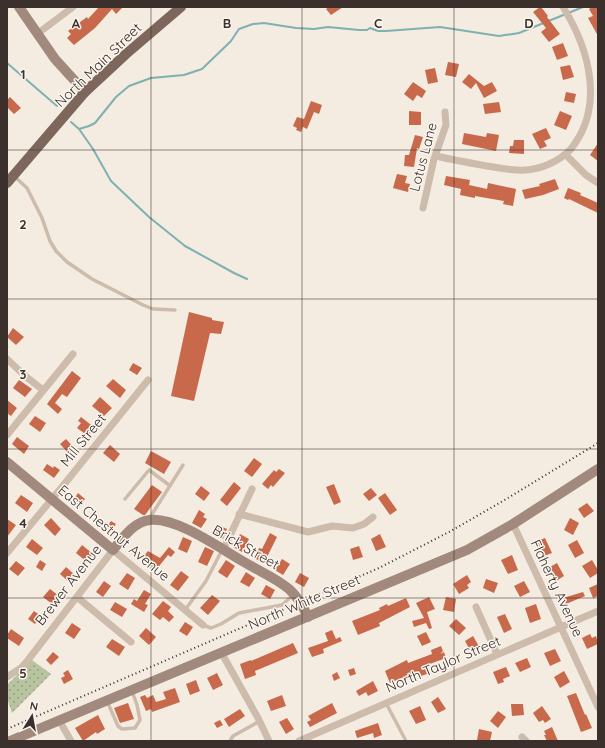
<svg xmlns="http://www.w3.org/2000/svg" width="605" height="748" font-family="Quicksand,sans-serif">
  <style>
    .grass { fill: url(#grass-dots) }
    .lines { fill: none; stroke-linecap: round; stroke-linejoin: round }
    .stream { stroke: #7fb0b2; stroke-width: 2 }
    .building { fill: #c8694b }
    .lane { stroke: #cdbbac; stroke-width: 3.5 }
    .street { stroke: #cdbbac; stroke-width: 7 }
    .secondary { stroke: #a18a7d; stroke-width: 10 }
    .primary { stroke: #7d675c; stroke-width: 10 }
    .rail { stroke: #3b302b; stroke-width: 2; stroke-dasharray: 1 3; stroke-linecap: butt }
    .grid { fill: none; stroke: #3b302b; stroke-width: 1; stroke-opacity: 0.55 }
    .labels { text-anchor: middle; stroke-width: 3; stroke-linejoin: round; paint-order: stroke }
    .street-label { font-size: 14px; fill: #3b302b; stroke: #fbf5ee }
    .grid-label { font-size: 13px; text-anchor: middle; font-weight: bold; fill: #3b302b; stroke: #fbf5ee; stroke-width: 3; stroke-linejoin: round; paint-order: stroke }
  </style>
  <defs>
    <pattern id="grass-dots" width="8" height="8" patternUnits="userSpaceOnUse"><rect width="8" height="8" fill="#b8c4a0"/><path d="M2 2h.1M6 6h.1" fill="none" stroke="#97a083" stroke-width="1.8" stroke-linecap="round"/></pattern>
  </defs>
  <rect width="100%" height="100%" fill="#f4ebe1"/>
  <!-- grass -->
  <path class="grass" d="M 32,660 L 51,674 L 12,713 L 7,698 L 7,685 Z"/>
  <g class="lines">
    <!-- stream -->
    <path class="stream" d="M 7,63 L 57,106
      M 71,122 L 79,129 L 93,149 L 111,181 L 149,217 L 185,246 L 234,273 L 247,279
      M 79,129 L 89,126 L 95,123 L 116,97 L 129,86 L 151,78 L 184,75 L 202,69 L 231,41 L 239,29 L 253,24 L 264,23 L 296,28 L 314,29 L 328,27 L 359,30 L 367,30 L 370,28 L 378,31 L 386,31 L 440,27 L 499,36 L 519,33 L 583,7"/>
  </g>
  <!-- building -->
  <path class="building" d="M 99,7 L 123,7 L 116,14 L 112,9 L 95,28 L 74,45 L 67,38 L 71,34 L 68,31 L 87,17 L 88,19 Z
    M 329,7 L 343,7 L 331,15 L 326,9 Z
    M 540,7 L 541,7 L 548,16 L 547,17 L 560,34 L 549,42 L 541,32 L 546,28 L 533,12 Z
    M 592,7 L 598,7 L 598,36 L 588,18 L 593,16 L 589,9 Z
    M 563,43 L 568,56 L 557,60 L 552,47 Z
    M 448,62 L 459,64 L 456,77 L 445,75 Z
    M 570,65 L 574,77 L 563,80 L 560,67 Z
    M 435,68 L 438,82 L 428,84 L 425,70 Z
    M 469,74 L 484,86 L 492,82 L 497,91 L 484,98 L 476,83 L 471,89 L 462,82 Z
    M 413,82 L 426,91 L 422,98 L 417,95 L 413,101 L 404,94 Z
    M 566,92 L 576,94 L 574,103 L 564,101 Z
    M 10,97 L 21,108 L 14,114 L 7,107 L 7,100 Z
    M 311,101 L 322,105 L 319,114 L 314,112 L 307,129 L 303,127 L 301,132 L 296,130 L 297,128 L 293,126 L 297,117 L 304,119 Z
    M 499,102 L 501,112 L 485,114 L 483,104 Z
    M 409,111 L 421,112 L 421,125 L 409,125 Z
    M 560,111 L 572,116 L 566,130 L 554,125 Z
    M 546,128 L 551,138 L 544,141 L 547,146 L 540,149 L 532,134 Z
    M 464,133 L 486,137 L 487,133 L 499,135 L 496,151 L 462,144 Z
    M 415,135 L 423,137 L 419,149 L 417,148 L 414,167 L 404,166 L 405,155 L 409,155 Z
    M 514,140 L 524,140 L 524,154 L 509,153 L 510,146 L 513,146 Z
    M 598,143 L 598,161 L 590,155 Z
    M 397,174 L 407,176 L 405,183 L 410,184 L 408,192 L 393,188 Z
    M 446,176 L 470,180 L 469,185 L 487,189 L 488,183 L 516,189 L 513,206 L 503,204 L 504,201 L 475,196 L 475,198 L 460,195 L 461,189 L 444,185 Z
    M 555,179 L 559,189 L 543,195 L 525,199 L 522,190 L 540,186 L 539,184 Z
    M 568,188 L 581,193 L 580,195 L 598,203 L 598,213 L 569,199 L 568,200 L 564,198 Z
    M 189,312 L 212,318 L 212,320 L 224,322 L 221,334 L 210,333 L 194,401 L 171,396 Z
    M 13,328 L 24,337 L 16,345 L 7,337 Z
    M 133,363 L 142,368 L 137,375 L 129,370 Z
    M 72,371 L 81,378 L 67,397 L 62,394 L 55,403 L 62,409 L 58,414 L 47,404 Z
    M 113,379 L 126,390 L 120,398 L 106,386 Z
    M 19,380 L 32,389 L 25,397 L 13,388 Z
    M 100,397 L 112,408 L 104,416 L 92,406 Z
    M 7,400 L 17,408 L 11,416 L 7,413 Z
    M 35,416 L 46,423 L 40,432 L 29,424 Z
    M 81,417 L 95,428 L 88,436 L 77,428 L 81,423 L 78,421 Z
    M 17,437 L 29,446 L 24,454 L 12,444 Z
    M 66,439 L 76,450 L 70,455 L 60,444 Z
    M 110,445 L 120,454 L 114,462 L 103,453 Z
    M 151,451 L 171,462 L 164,474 L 145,463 Z
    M 254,458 L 262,464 L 252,477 L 244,471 Z
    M 47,464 L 53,468 L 54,466 L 60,470 L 54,478 L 43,470 Z
    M 279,469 L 285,473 L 273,487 L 271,485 L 268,489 L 262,484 L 274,470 L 276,472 Z
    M 234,482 L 241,488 L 227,506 L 220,500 Z
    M 334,484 L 341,502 L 334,505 L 326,487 Z
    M 152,485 L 162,492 L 145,515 L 143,515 L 134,509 Z
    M 201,486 L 210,493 L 204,501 L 195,494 Z
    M 371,488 L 377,495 L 369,501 L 363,494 Z
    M 78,493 L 85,499 L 79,508 L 72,502 Z
    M 385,493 L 397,510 L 390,515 L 378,498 Z
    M 21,495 L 33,503 L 27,512 L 15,503 Z
    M 587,503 L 594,511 L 584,518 L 578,509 Z
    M 199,510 L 205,514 L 203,517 L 207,519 L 201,528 L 192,523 Z
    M 51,518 L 61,529 L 55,536 L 44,525 Z
    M 570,518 L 579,523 L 573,535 L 564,530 Z
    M 7,519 L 16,525 L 7,537 Z
    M 111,521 L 116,524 L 111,532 L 102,527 L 105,522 L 109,524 Z
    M 218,525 L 227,529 L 223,539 L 213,535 Z
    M 270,533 L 277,537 L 264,563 L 254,558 L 259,548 L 262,549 Z
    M 240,534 L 249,539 L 242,552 L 233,547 Z
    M 380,534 L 386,547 L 376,551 L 371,539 Z
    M 183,537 L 192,541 L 187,553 L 178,549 Z
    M 545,538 L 552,553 L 544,556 L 537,541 Z
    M 32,539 L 43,548 L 37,555 L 26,547 Z
    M 577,540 L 584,553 L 575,558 L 568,545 Z
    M 82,545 L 93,554 L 87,562 L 76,553 Z
    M 359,546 L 363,557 L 353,560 L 350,549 Z
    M 169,547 L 175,552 L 171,557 L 168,555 L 156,570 L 142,558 L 148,551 L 160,558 Z
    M 205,547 L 214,551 L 207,566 L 198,562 Z
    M 512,555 L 518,570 L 508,574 L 501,560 Z
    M 282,559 L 290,564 L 283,575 L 275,570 Z
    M 40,560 L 46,564 L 42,571 L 36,567 Z
    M 226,560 L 235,566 L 227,578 L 218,572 Z
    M 592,560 L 598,570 L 598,573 L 590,578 L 582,566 Z
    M 16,561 L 25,568 L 18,576 L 9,569 Z
    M 557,563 L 564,576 L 556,581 L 548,568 Z
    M 66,567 L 76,576 L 70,583 L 60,574 Z
    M 181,571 L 189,577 L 178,591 L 170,585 Z
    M 246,572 L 255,578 L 249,587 L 240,582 Z
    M 127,573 L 135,578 L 128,590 L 119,584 Z
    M 300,573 L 309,578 L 304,587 L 295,582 Z
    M 467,575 L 471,582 L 467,585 L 469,588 L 459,594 L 453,584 Z
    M 486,579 L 498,583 L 494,593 L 483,588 Z
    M 104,581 L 111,586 L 103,597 L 96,592 Z
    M 524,581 L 530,592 L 520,597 L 514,586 Z
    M 598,584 L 598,596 L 593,598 L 589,588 Z
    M 266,585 L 275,590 L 270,599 L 261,594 Z
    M 50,589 L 59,596 L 52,604 L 43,597 Z
    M 144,590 L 151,594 L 145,604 L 148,605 L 144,612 L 131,604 L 134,599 L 137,601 Z
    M 583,592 L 585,596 L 566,604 L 563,598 Z
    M 212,595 L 220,601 L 208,615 L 200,608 Z
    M 429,597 L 435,609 L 427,612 L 432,628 L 429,629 L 426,623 L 414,627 L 412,621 L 424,618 L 416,603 Z
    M 446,597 L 456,599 L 454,612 L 443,610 Z
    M 406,598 L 410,607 L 379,623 L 380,626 L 358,635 L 352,621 L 380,610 L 379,608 L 387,604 L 388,606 Z
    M 163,601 L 171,607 L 168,611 L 174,617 L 169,622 L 163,617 L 160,620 L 152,614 Z
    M 115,602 L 127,609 L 122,617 L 110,610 Z
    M 536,604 L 541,619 L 530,623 L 525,608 Z
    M 34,611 L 41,616 L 35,624 L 28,619 Z
    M 505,614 L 512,629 L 504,633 L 497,617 Z
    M 456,619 L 466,628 L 459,635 L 449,626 Z
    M 185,622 L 193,627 L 187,636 L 179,631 Z
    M 72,623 L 81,629 L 74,639 L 65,633 Z
    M 146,628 L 156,637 L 149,645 L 139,636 Z
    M 11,629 L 24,638 L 19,646 L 7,638 L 7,635 Z
    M 332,630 L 336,639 L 340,637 L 342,641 L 323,649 L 324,653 L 312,657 L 308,648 L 328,641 L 325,633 Z
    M 426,632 L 431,642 L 422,646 L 417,636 Z
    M 590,634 L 592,638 L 596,636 L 598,644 L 587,649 L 582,638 Z
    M 473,636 L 480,648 L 471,652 L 465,641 Z
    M 112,639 L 125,647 L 119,656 L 106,647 Z
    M 293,643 L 298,653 L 255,671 L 256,675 L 245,679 L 240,664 L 251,660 L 251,661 Z
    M 441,646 L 443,651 L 440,654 L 444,652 L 446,658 L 427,665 L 430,673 L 421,676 L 419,671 L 390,683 L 385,671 L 407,660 L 408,663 L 432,654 L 431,650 Z
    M 555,649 L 561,661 L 550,666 L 544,653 Z
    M 53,652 L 59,657 L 51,665 L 46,660 Z
    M 527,658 L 531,667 L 520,672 L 515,663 Z
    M 506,667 L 510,676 L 503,679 L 504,682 L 498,684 L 493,672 Z
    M 354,668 L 356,674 L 350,676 L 348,670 Z
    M 68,670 L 73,679 L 64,684 L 61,678 L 65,676 L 63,673 Z
    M 564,671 L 570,682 L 560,688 L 554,677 Z
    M 337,672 L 340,678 L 334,681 L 332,675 Z
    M 217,673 L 223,685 L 213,690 L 207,678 Z
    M 196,680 L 200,691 L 190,695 L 186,684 Z
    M 373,681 L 378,691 L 368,696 L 366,692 L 359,696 L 356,691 Z
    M 175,688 L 180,702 L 152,712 L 151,709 L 146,711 L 140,697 L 145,695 L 147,698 L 153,695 L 156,702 L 166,699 L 163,692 Z
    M 576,693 L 585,715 L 586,714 L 592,728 L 581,732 L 567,696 Z
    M 282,695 L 286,706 L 271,711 L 267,701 Z
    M 438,697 L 446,709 L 438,713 L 431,702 Z
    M 128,703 L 134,719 L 120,723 L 114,708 Z
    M 332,703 L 337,713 L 310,727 L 307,722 L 311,720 L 308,716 Z
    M 511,704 L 523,704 L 524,715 L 512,716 Z
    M 420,706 L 426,720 L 416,724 L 409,711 Z
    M 542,706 L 551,719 L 545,723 L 543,720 L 539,722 L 533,713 Z
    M 240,709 L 245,716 L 229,727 L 224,719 Z
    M 498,711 L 506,717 L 498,728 L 490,721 Z
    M 98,715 L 105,729 L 97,734 L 96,732 L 83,741 L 75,728 Z
    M 287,718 L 294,729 L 286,734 L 279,722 Z
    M 220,720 L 223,725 L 217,728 L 214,723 Z
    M 378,723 L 382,735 L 374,738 L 373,733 L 357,738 L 355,731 Z
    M 552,727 L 558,741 L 547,741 L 544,735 L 546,735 L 544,731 Z
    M 479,729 L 492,732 L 490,741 L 477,740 Z"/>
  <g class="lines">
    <!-- lane -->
    <path class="lane" d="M 14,176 L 27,188 L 42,218 L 50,241 L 56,251 L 67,262 L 92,279 L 143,305 L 153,309 L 175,310
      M 125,499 L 149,470 L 169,485
      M 149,519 L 183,465
      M 185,610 L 206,581 L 222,550
      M 203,625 L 211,628 L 221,624 L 239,613 L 282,605 L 293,595
      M 107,701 L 118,726 L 122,729 L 135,728 L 140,720 L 137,705 L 132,691
      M 386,703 L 406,741
      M 230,741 L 233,736 L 260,721"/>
    <!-- street -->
    <path class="street" d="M 37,34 L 73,7
      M 566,155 L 586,175 L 598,183
      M 436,156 C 453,160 470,163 487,166 C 500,168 513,171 526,170 C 542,169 559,161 570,150 C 605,108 590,50 563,7
      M 423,208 L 434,159 L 446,125 L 445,112
      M 7,359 L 24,375 L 43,390
      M 7,435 L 73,354
      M 239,514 L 308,532 L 332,526 L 353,528 L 364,524 L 373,517
      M 513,524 L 598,707
      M 223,550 L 252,489
      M 7,553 L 62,487 L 148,380
      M 77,597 L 131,642
      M 476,607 L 497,654
      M 221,652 L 258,718 L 269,741
      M 7,677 L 21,668 L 28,660 L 113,550 L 203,625
      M 59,720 L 71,741
      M 522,737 L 526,741
      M 299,741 L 598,611"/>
    <!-- secondary -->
    <path class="secondary" d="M 19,7 L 55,59 L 85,92
      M 7,462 L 113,550 C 123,538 133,522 150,520 C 177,517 221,549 244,562 C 259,571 276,578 289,589 C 298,597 303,606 308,617
      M 10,741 L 467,550 L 513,524 L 598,469"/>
    <!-- primary -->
    <path class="primary" d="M 7,183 L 85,92 L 126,54 L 181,7"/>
    <!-- rail -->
    <path class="rail" d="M 7,729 L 301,602 L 379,568 L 449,532 L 508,498 L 598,443"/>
  </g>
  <!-- grid -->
  <path class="grid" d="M 151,7 L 151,741M 302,7 L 302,741M 454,7 L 454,741M 7,150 L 598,150M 7,299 L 598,299M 7,449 L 598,449M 7,598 L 598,598"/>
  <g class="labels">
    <!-- street labels -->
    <g class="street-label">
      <text transform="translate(98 65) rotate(-44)" y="5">North Main Street</text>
      <text transform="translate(423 157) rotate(-75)" y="5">Lotus Lane</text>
      <text transform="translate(83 440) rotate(-51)" y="5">Mill Street</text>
      <text transform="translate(114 533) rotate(40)" y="5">East Chestnut Avenue</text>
      <text transform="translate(246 547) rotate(30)" y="5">Brick Street</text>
      <text transform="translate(68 585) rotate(-52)" y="5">Brewer Avenue</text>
      <text transform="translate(557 588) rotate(65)" y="5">Flaherty Avenue</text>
      <text transform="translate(304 602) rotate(-23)" y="5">North White Street</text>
      <text transform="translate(443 664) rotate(-23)" y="5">North Taylor Street</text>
    </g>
  </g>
  <g class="grid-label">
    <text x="76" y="28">A</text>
    <text x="227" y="28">B</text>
    <text x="378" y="28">C</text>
    <text x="529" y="28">D</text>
    <text x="23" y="79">1</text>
    <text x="23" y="229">2</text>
    <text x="23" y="379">3</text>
    <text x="23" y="528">4</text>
    <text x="23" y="678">5</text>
  </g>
  <!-- border -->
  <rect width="605" height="748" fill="none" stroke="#3b302b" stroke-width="16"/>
  <!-- north arrow -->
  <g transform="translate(32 716) rotate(11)" stroke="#fbf5ee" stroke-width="3" paint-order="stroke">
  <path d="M0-3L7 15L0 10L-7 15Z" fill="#3b302b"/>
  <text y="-6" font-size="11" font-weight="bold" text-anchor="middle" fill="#3b302b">N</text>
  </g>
</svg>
